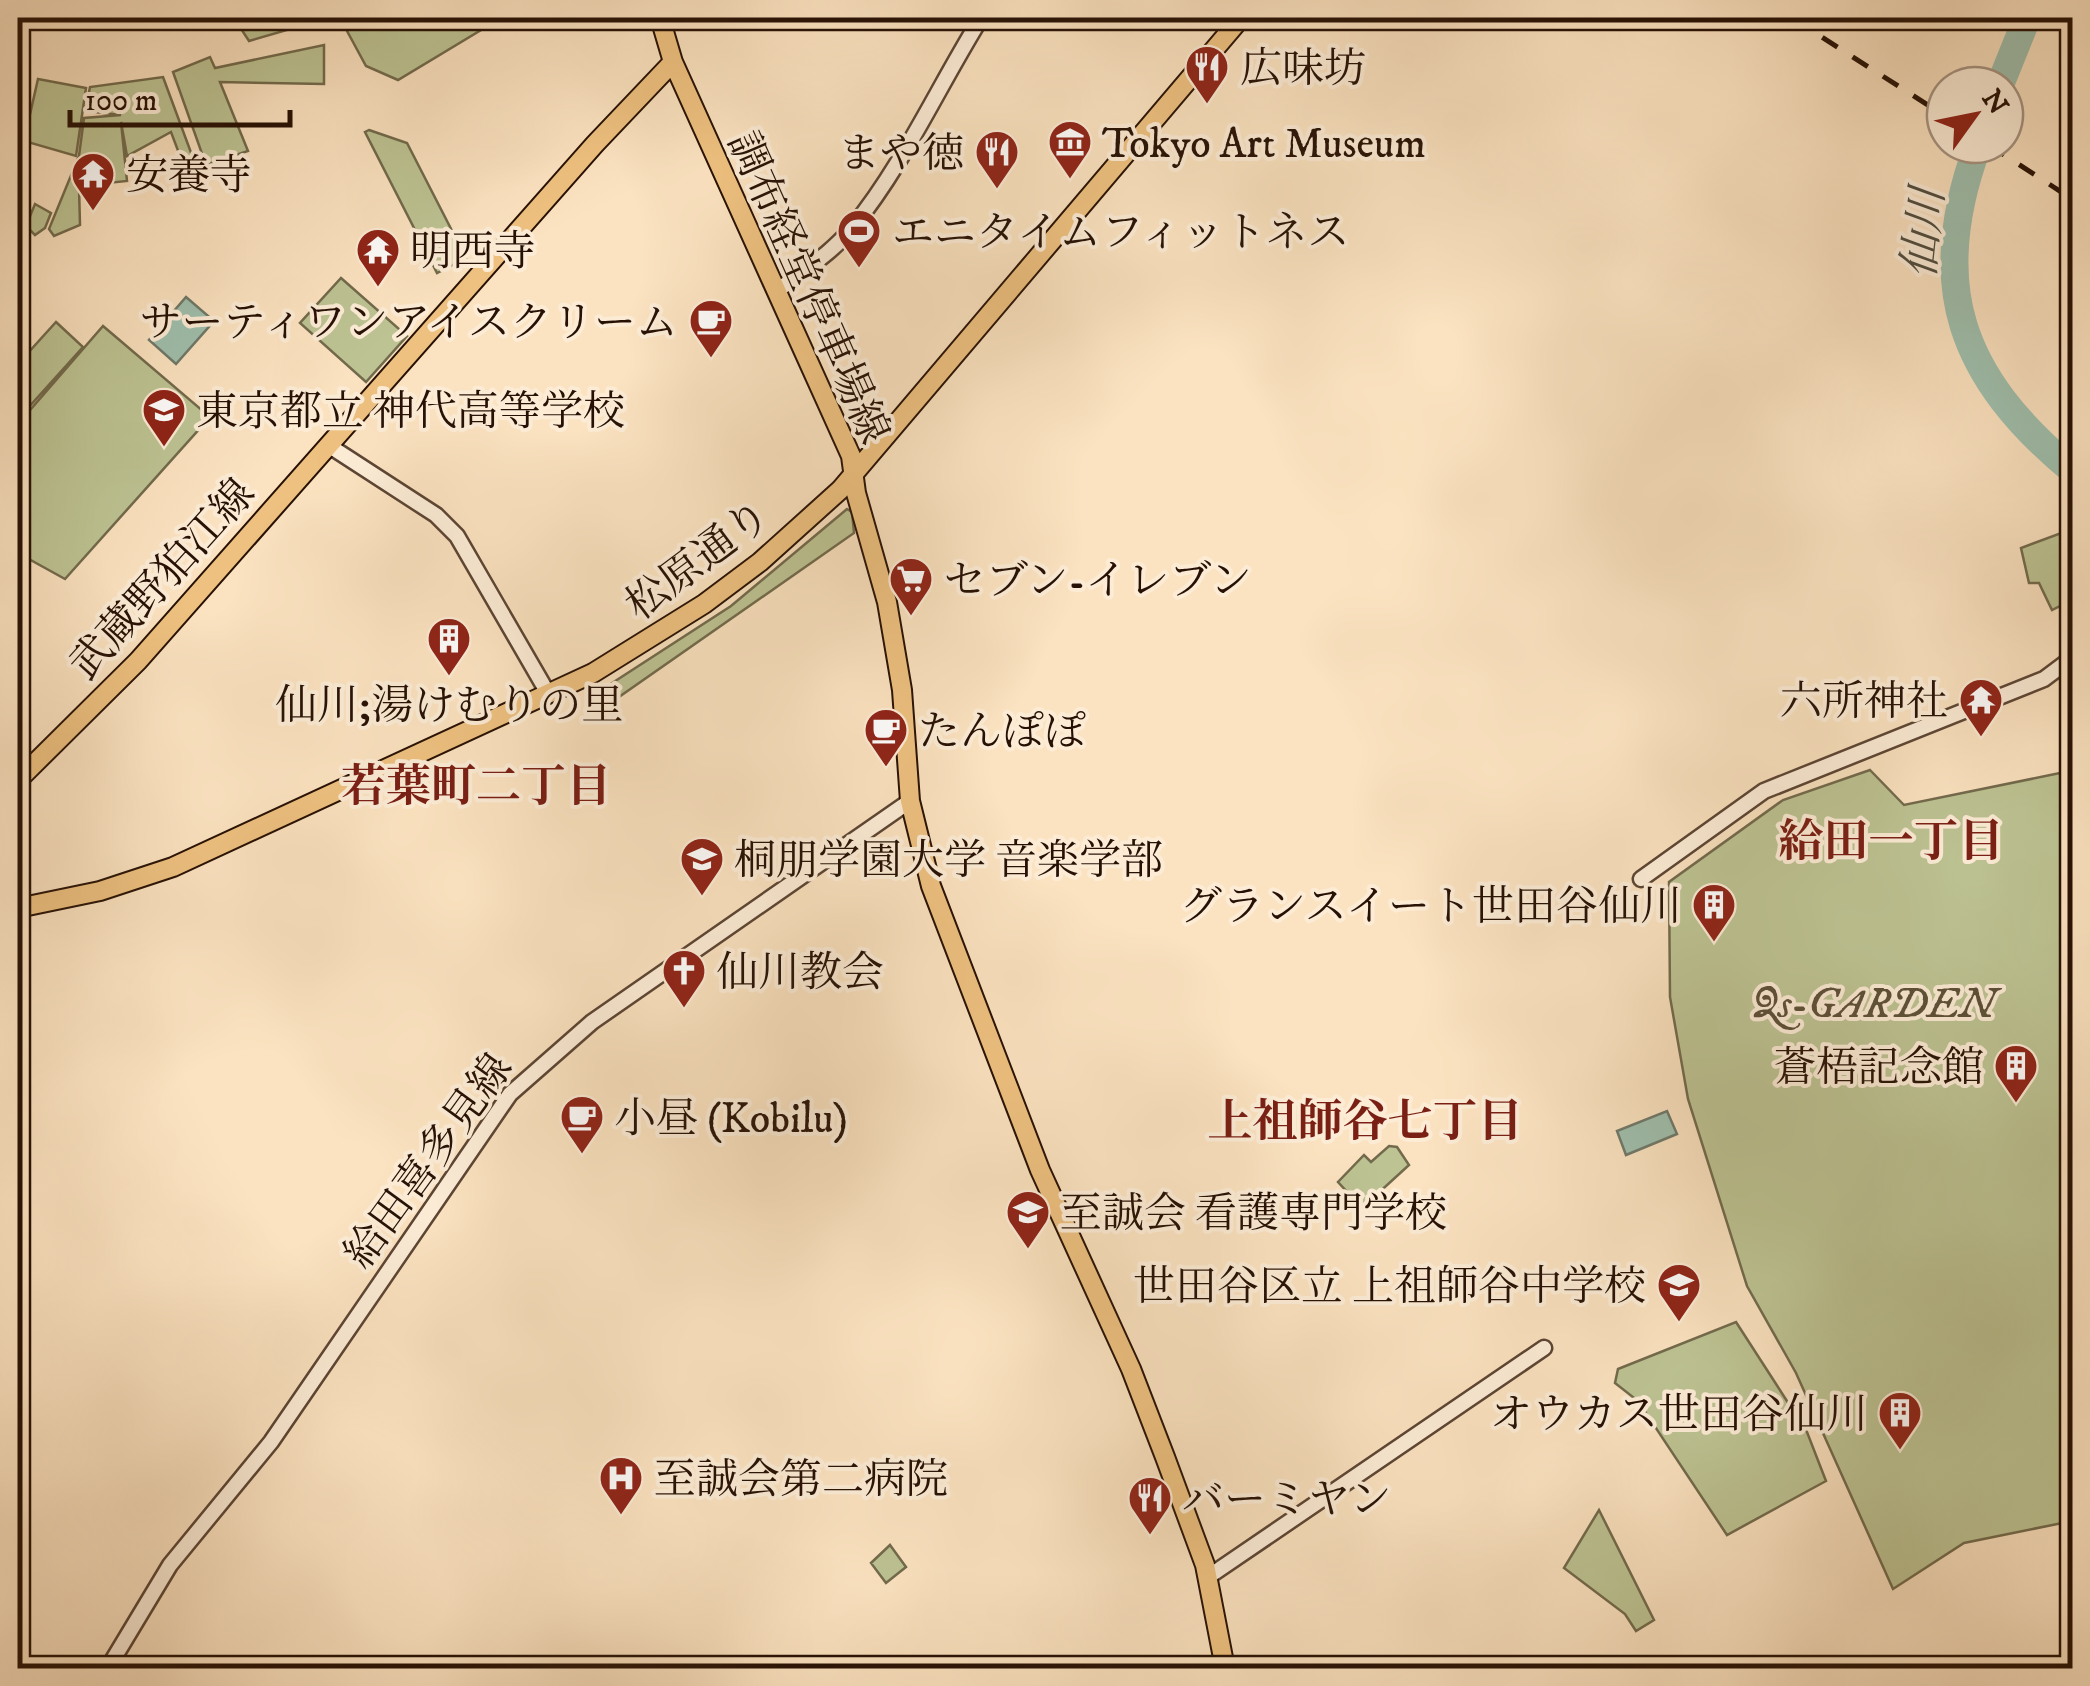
<svg xmlns="http://www.w3.org/2000/svg" width="2090" height="1686" font-family="'IM FELL DW Pica','Noto Serif JP',serif">
  <style>
    .green { fill: #bdc393; stroke: #726a4c; stroke-width: 2.5 }
    .water { fill: #9fbfad; stroke: #6f796a; stroke-width: 2.5 }
    .lines { fill: none; stroke-linecap: round; stroke-linejoin: round }
    .river { stroke: #9fbfad; stroke-width: 28 }
    .minor-casing { stroke: #5c4534; stroke-width: 19 }
    .major-casing { stroke: #271105; stroke-width: 22 }
    .minor { stroke: #fcecd6; stroke-width: 14 }
    .major { stroke: #eec180; stroke-width: 18 }
    .rail { stroke: #271105; stroke-width: 5; stroke-dasharray: 18 18; stroke-linecap: butt }
    .labels { text-anchor: middle; stroke-width: 8; stroke-linejoin: round; paint-order: stroke }
    .poi-label { font-size: 42px; fill: #271105; stroke: #fcecd6; text-anchor: start }
    .street-label { font-size: 42px; fill: #271105; stroke: #fcecd6 }
    .park-label { font-size: 42px; font-style: italic; fill: #5c4f37; stroke: #fcecd6 }
    .water-label { font-size: 45px; font-style: italic; fill: #514e40; stroke: #fcecd6 }
    .neighbourhood-label { font-size: 45px; font-weight: bold; fill: #7a1f14; stroke: #fcecd6 }
  </style>
  <rect width="100%" height="100%" fill="#fbe2c0"/>
  <filter id="stains"><feTurbulence type="fractalNoise" baseFrequency=".002" numOctaves="4"/><feColorMatrix values="0 0 0 0 .2 0 0 0 0 .09 0 0 0 0 .02 0 0 0 .5 -.17"/></filter>
  <radialGradient id="worn" r=".72"><stop offset=".6" stop-color="#630" stop-opacity="0"/><stop offset="1" stop-color="#630" stop-opacity=".3"/></radialGradient>
  <!-- green -->
  <path class="green" d="M 234,18 L 328,18 L 249,41 Z
    M 340,18 L 493,18 L 496,21 L 398,80 L 366,66 Z
    M 324,45 L 324,84 L 220,82 L 248,151 L 206,165 L 173,72 L 210,57 L 215,68 Z
    M 163,77 L 193,158 L 183,164 L 171,132 L 127,156 L 121,122 L 127,181 L 79,186 L 80,225 L 54,236 L 49,229 L 79,156 L 84,118 L 121,115 L 85,111 L 90,87 Z
    M 38,79 L 86,88 L 76,156 L 24,141 Z
    M 369,130 L 407,143 L 466,258 L 437,273 L 365,132 Z
    M 35,204 L 51,213 L 45,228 L 35,235 L 26,226 Z
    M 341,278 L 407,336 L 366,382 L 300,323 Z
    M 56,322 L 83,347 L 18,419 L 18,364 Z
    M 103,326 L 210,417 L 65,579 L 18,553 L 18,424 Z
    M 847,509 L 852,512 L 854,533 L 616,699 L 606,687 L 731,606 Z
    M 2072,529 L 2072,610 L 2068,602 L 2052,610 L 2039,583 L 2029,583 L 2021,548 Z
    M 1870,770 L 1904,805 L 2065,772 L 2072,789 L 2072,1521 L 1964,1543 L 1893,1589 L 1796,1373 L 1747,1286 L 1688,1099 L 1670,997 L 1669,882 L 1783,800 Z
    M 1389,1146 L 1397,1147 L 1409,1165 L 1362,1208 L 1338,1182 L 1364,1155 L 1371,1162 Z
    M 1736,1322 L 1807,1432 L 1826,1481 L 1727,1535 L 1638,1401 L 1615,1383 L 1618,1369 Z
    M 1599,1510 L 1654,1620 L 1636,1631 L 1625,1614 L 1564,1568 Z
    M 890,1545 L 906,1567 L 886,1583 L 871,1563 Z"/>
  <!-- water -->
  <path class="water" d="M 186,297 L 214,321 L 176,364 L 149,340 Z
    M 1667,1111 L 1677,1134 L 1626,1155 L 1617,1131 Z"/>
  <g class="lines">
    <!-- river -->
    <path class="river" d="M 2000,85 L 2027,18
      M 1978,145 C 1926,285 1960,377 2072,470"/>
    <defs>
      <path id="minor" d="M 776,292 C 802,271 831,254 852,228 C 904,164 938,87 981,18
        M 328,445 L 436,515 L 457,536 L 549,695
        M 1641,879 L 1764,791 L 2044,679 L 2072,658
        M 1208,1577 L 1544,1348
        M 108,1668 L 170,1565 L 271,1442 L 510,1094 L 592,1022 L 910,801"/>
      <path id="major" d="M 660,18 L 673,62 L 851,456 L 856,493 L 887,602 L 902,690 L 910,801 L 931,886 L 1040,1170 L 1131,1369 L 1165,1457 L 1205,1565 L 1225,1668
        M 18,780 L 138,661 L 595,144 L 673,62
        M 18,908 L 100,891 L 173,867 L 593,673 L 704,604 L 760,562 L 840,490 L 1241,18"/>
    </defs>
    <!-- minor casing -->
    <use href="#minor" class="minor-casing"/>
    <!-- major casing -->
    <use href="#major" class="major-casing"/>
    <!-- minor -->
    <use href="#minor" class="minor"/>
    <!-- major -->
    <use href="#major" class="major"/>
    <!-- rail -->
    <path class="rail" d="M 1792,18 L 1945,116
      M 1989,145 L 2072,199"/>
  </g>
  <!-- icons -->
  <defs>
    <symbol id="restaurant-pin" viewBox="-11 -11 22 30"><path d="M0 17L-7.5 6A9.5 9.5 0 1 1 7.5 6Z" fill="#8f2418" stroke="#fcecd6"/><path d="M-5-6h1v4h1v-4h1v4h1v-4h1v5L-1.5 .5V6h-2V.5L-5-1ZM5-6V6H3V1.5H1.5Q1.5-4 5-6Z" fill="#fff"/></symbol>
    <symbol id="museum-pin" viewBox="-11 -11 22 30"><path d="M0 17L-7.5 6A9.5 9.5 0 1 1 7.5 6Z" fill="#8f2418" stroke="#fcecd6"/><path d="M0-6L6-3V-2H-6V-3ZM-5-1h2V3h-2ZM-1-1h2V3h-2ZM3-1h2V3H3ZM-6 4H6V6H-6Z" fill="#fff"/></symbol>
    <symbol id="temple-pin" viewBox="-11 -11 22 30"><path d="M0 17L-7.5 6A9.5 9.5 0 1 1 7.5 6Z" fill="#8f2418" stroke="#fcecd6"/><path d="M0-6L5-2H3V0L6.5 2.5H4V6H1.5V3h-3V6H-4V2.5H-6.5L-3 0V-2H-5Z" fill="#fff"/></symbol>
    <symbol id="stadium-pin" viewBox="-11 -11 22 30"><path d="M0 17L-7.5 6A9.5 9.5 0 1 1 7.5 6Z" fill="#8f2418" stroke="#fcecd6"/><path d="M0-5a6.5 5 0 1 0 0 10a6.5 5 0 1 0 0-10ZM-3.5-1.8h7v3.6h-7Z" fill="#fff"/></symbol>
    <symbol id="cafe-pin" viewBox="-11 -11 22 30"><path d="M0 17L-7.5 6A9.5 9.5 0 1 1 7.5 6Z" fill="#8f2418" stroke="#fcecd6"/><path d="M-5.5-4.5H6V0H3Q3 3.5 0 3.5H-2.5Q-5.5 3.5-5.5 0ZM3-3.2v2h1.7v-2ZM-6 4.5H4V6H-6Z" fill="#fff"/></symbol>
    <symbol id="school-pin" viewBox="-11 -11 22 30"><path d="M0 17L-7.5 6A9.5 9.5 0 1 1 7.5 6Z" fill="#8f2418" stroke="#fcecd6"/><path d="M0-5L7-2L0 1L-7-2ZM-4 1L0 2.5L4 1V4Q0 6-4 4Z" fill="#fff"/></symbol>
    <symbol id="supermarket-pin" viewBox="-11 -11 22 30"><path d="M0 17L-7.5 6A9.5 9.5 0 1 1 7.5 6Z" fill="#8f2418" stroke="#fcecd6"/><path d="M-6-5.5h2.5l.6 2H6L4.5 2H-2.5L-4.4-4H-6ZM-1.5 3.2a1.3 1.3 0 1 0 .1 0ZM3 3.2a1.3 1.3 0 1 0 .1 0Z" fill="#fff"/></symbol>
    <symbol id="building-pin" viewBox="-11 -11 22 30"><path d="M0 17L-7.5 6A9.5 9.5 0 1 1 7.5 6Z" fill="#8f2418" stroke="#fcecd6"/><path d="M-4-6H4V6H1V3H-1V6H-4ZM-2.5-4.3h1.7v1.8h-1.7ZM.8-4.3h1.7v1.8H.8ZM-2.5-1h1.7V.8h-1.7ZM.8-1h1.7V.8H.8Z" fill="#fff"/></symbol>
    <symbol id="university-pin" viewBox="-11 -11 22 30"><path d="M0 17L-7.5 6A9.5 9.5 0 1 1 7.5 6Z" fill="#8f2418" stroke="#fcecd6"/><path d="M0-5L7-2L0 1L-7-2ZM-4 1L0 2.5L4 1V4Q0 6-4 4Z" fill="#fff"/></symbol>
    <symbol id="church-pin" viewBox="-11 -11 22 30"><path d="M0 17L-7.5 6A9.5 9.5 0 1 1 7.5 6Z" fill="#8f2418" stroke="#fcecd6"/><path d="M-1.2-6h2.4v3.5h3.3v2.4h-3.3V6h-2.4V-.1h-3.3v-2.4h3.3Z" fill="#fff"/></symbol>
    <symbol id="hospital-pin" viewBox="-11 -11 22 30"><path d="M0 17L-7.5 6A9.5 9.5 0 1 1 7.5 6Z" fill="#8f2418" stroke="#fcecd6"/><path d="M-5-5h3v3.5h4V-5h3V5h-3V1.5h-4V5h-3Z" fill="#fff"/></symbol>
  </defs>
  <g fill-rule="evenodd">
    <use href="#restaurant-pin" x="1182" y="42" width="50" height="68"/>
    <use href="#museum-pin" x="1045" y="117" width="50" height="68"/>
    <use href="#restaurant-pin" x="972" y="127" width="50" height="68"/>
    <use href="#temple-pin" x="68" y="149" width="50" height="68"/>
    <use href="#stadium-pin" x="834" y="206" width="50" height="68"/>
    <use href="#temple-pin" x="353" y="225" width="50" height="68"/>
    <use href="#cafe-pin" x="686" y="296" width="50" height="68"/>
    <use href="#school-pin" x="139" y="385" width="50" height="68"/>
    <use href="#supermarket-pin" x="886" y="554" width="50" height="68"/>
    <use href="#building-pin" x="424" y="614" width="50" height="68"/>
    <use href="#temple-pin" x="1956" y="675" width="50" height="68"/>
    <use href="#cafe-pin" x="861" y="705" width="50" height="68"/>
    <use href="#university-pin" x="677" y="834" width="50" height="68"/>
    <use href="#building-pin" x="1689" y="880" width="50" height="68"/>
    <use href="#church-pin" x="659" y="946" width="50" height="68"/>
    <use href="#building-pin" x="1991" y="1041" width="50" height="68"/>
    <use href="#cafe-pin" x="557" y="1092" width="50" height="68"/>
    <use href="#university-pin" x="1003" y="1187" width="50" height="68"/>
    <use href="#school-pin" x="1654" y="1260" width="50" height="68"/>
    <use href="#building-pin" x="1875" y="1388" width="50" height="68"/>
    <use href="#hospital-pin" x="596" y="1453" width="50" height="68"/>
    <use href="#restaurant-pin" x="1125" y="1473" width="50" height="68"/>
  </g>
  <g class="labels">
    <!-- poi labels -->
    <g class="poi-label">
      <text x="1240" y="82">広味坊</text>
      <text x="1102" y="157">Tokyo Art Museum</text>
      <text x="964" y="167" text-anchor="end">まや徳</text>
      <text x="126" y="189">安養寺</text>
      <text x="892" y="246">エニタイムフィットネス</text>
      <text x="410" y="265">明西寺</text>
      <text x="678" y="336" text-anchor="end">サーティワンアイスクリーム</text>
      <text x="196" y="425">東京都立 神代高等学校</text>
      <text x="944" y="594">セブン-イレブン</text>
      <text x="1948" y="715" text-anchor="end">六所神社</text>
      <text x="449" y="719" text-anchor="middle">仙川;湯けむりの里</text>
      <text x="918" y="745">たんぽぽ</text>
      <text x="734" y="874">桐朋学園大学 音楽学部</text>
      <text x="1682" y="920" text-anchor="end">グランスイート世田谷仙川</text>
      <text x="716" y="986">仙川教会</text>
      <text x="1984" y="1081" text-anchor="end">蒼梧記念館</text>
      <text x="614" y="1132">小昼 (Kobilu)</text>
      <text x="1060" y="1227">至誠会 看護専門学校</text>
      <text x="1646" y="1300" text-anchor="end">世田谷区立 上祖師谷中学校</text>
      <text x="1868" y="1428" text-anchor="end">オウカス世田谷仙川</text>
      <text x="654" y="1493">至誠会第二病院</text>
      <text x="1182" y="1513">バーミヤン</text>
    </g>
    <!-- street labels -->
    <g class="street-label">
      <text transform="translate(810 287) rotate(66)" y="15">調布経堂停車場線</text>
      <text transform="translate(697 559) rotate(-37)" y="15">松原通り</text>
      <text transform="translate(161 578) rotate(-48)" y="15">武蔵野狛江線</text>
      <text transform="translate(427 1160) rotate(-54)" y="15">給田喜多見線</text>
    </g>
    <!-- park labels -->
    <g class="park-label">
      <text x="1873" y="1017">Qs-GARDEN</text>
    </g>
    <!-- water labels -->
    <g class="water-label">
      <text transform="translate(1922 233) rotate(-84)" y="16">仙川</text>
    </g>
    <!-- neighbourhood labels -->
    <g class="neighbourhood-label">
      <text x="476" y="801">若葉町二丁目</text>
      <text x="1891" y="856">給田一丁目</text>
      <text x="1365" y="1136">上祖師谷七丁目</text>
    </g>
  </g>
  <!-- margin -->
  <rect width="2090" height="1686" fill="none" stroke="#fbe2c0" stroke-width="60"/>
  <rect x="20" y="20" width="2050" height="1646" fill="none" stroke="#271105" stroke-width="5"/>
  <rect x="30" y="30" width="2030" height="1626" fill="none" stroke="#271105" stroke-width="2.5"/>
  <!-- north arrow -->
  <g transform="translate(1975 115) rotate(57)"><circle r="48" fill="#fcecd6" stroke="#a79482" stroke-width="2.5"/>
  <path d="M0-8L18 38L0 25L-18 38Z" fill="#8f2418"/>
  <text y="-15" font-size="28" font-weight="bold" text-anchor="middle" fill="#271105">N</text>
  </g>
  <!-- scale -->
  <path d="M70 110v15h220v-15" fill="none" stroke="#271105" stroke-width="5"/>
  <text x="85" y="110" font-size="30" fill="#271105" stroke="#fcecd6" stroke-width="8" paint-order="stroke">100 m</text>
  <rect width="100%" height="100%" filter="url(#stains)"/>
  <rect width="100%" height="100%" fill="url(#worn)"/>
</svg>
